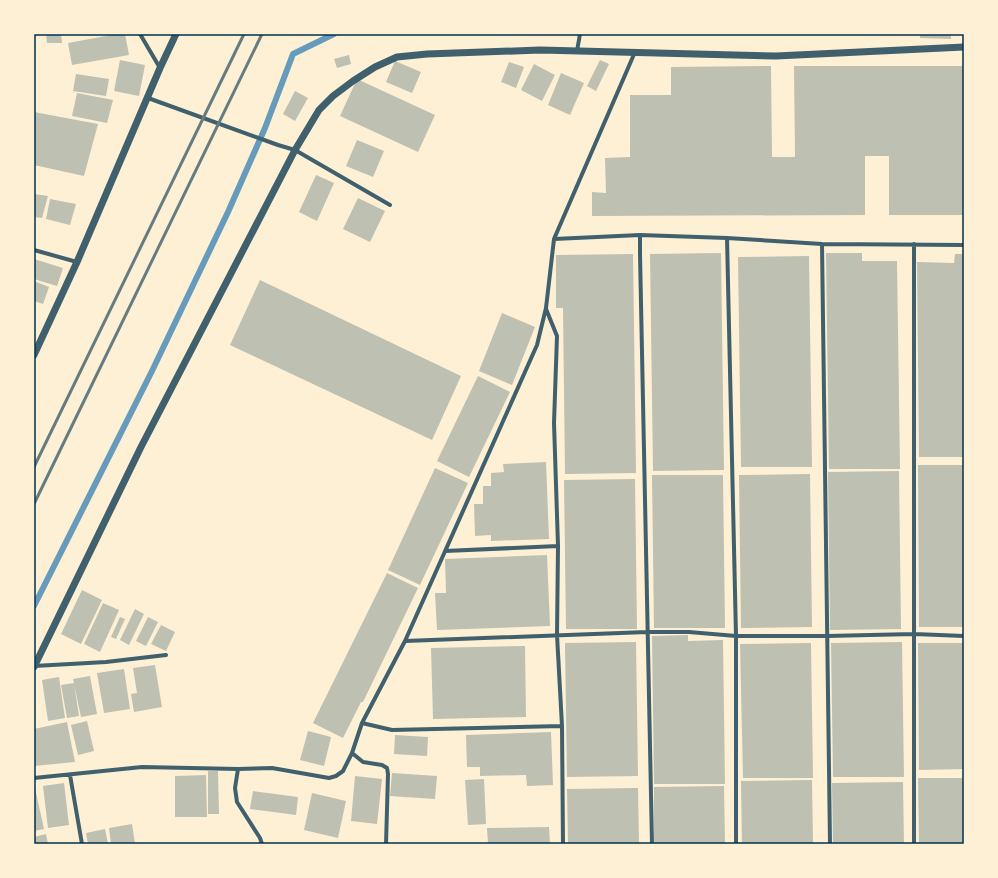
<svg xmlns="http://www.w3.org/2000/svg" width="998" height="878" font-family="Bitter,serif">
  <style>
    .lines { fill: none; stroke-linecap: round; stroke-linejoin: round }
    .stream { stroke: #669bbc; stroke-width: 6 }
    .building { fill: #bec0b2 }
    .minor { stroke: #3f606c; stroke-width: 4 }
    .tertiary { stroke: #3f606c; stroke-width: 7 }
    .rail { stroke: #657d81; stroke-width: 3 }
    .neatline { fill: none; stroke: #003049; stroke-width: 1.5 }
  </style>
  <rect width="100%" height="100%" fill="#fdf0d5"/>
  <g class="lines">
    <!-- stream -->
    <path class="stream" d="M 34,606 L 152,371 L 228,212 L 265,128 L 293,54 L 334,34"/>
  </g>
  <!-- building -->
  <path class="building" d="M 46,34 L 61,34 L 62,43 L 47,43 Z
    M 117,34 L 125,34 L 129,55 L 72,65 L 68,43 Z
    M 920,34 L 951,34 L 951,39 L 920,38 Z
    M 349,55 L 351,64 L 337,68 L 334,59 Z
    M 120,60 L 145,65 L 139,96 L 114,91 Z
    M 600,60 L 609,64 L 596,91 L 587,86 Z
    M 395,61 L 421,72 L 412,93 L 386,82 Z
    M 509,62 L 524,67 L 516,88 L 501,82 Z
    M 534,64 L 555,75 L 542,101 L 521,90 Z
    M 771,66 L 772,157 L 795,157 L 794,66 L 964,66 L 964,215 L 889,215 L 889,156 L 865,156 L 865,215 L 592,216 L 592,192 L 606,193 L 605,158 L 630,157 L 630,95 L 671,95 L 671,67 Z
    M 561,73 L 584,83 L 570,115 L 548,105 Z
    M 76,74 L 109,79 L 106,96 L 73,91 Z
    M 357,79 L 435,115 L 418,152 L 340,116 Z
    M 295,91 L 308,98 L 295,121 L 283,114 Z
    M 77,93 L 113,100 L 107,123 L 72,116 Z
    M 34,112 L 98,124 L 84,176 L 34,165 Z
    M 357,140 L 384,151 L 373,177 L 346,166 Z
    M 316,175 L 334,183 L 317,221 L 299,212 Z
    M 34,194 L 48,196 L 42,218 L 34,217 Z
    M 358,198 L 385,211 L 370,242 L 343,229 Z
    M 50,199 L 76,204 L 70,225 L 46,219 Z
    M 721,253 L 724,470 L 653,471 L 650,254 Z
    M 826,253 L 862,253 L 862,261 L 897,261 L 900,469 L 829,469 Z
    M 633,254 L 636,473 L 565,474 L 563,308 L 556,308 L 556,255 Z
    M 955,254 L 964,254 L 964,457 L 919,457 L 917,262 L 954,263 Z
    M 809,256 L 812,467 L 741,467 L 738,257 Z
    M 34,259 L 63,268 L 57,286 L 34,279 Z
    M 260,280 L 461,376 L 432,440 L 230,345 Z
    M 34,281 L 49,287 L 43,304 L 34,301 Z
    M 502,313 L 535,327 L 512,385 L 479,371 Z
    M 478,376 L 510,392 L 469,477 L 437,461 Z
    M 546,462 L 549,539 L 491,541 L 491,535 L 475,536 L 474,504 L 483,504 L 483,486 L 491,486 L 491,473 L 504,472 L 503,464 Z
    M 918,465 L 964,465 L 964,627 L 919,627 Z
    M 435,468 L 468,483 L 420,585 L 388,570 Z
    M 899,471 L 901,629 L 830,630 L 828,472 Z
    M 810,474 L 812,627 L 741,628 L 739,475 Z
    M 652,475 L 723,475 L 725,628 L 654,628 Z
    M 635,479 L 637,629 L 566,629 L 564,480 Z
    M 547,555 L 550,626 L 437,630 L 435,593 L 446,593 L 445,559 Z
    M 387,573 L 418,588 L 363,702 L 361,702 L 343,738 L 313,723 Z
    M 82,590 L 102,600 L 81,644 L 61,634 Z
    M 103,603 L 119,610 L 100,652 L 84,644 Z
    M 135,609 L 144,614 L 129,645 L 120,640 Z
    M 120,617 L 125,619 L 116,639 L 111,637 Z
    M 148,617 L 158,622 L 146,646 L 136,641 Z
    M 161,625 L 175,632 L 166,651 L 151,644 Z
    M 688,635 L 688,641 L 723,640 L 725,784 L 654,784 L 652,636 Z
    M 636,642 L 638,776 L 567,777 L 565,643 Z
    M 902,642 L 904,777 L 833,777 L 831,643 Z
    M 811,643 L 813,778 L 743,778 L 740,644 Z
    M 918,643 L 964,643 L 964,769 L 919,770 Z
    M 525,646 L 526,717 L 433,719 L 431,648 Z
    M 155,665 L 162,707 L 134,712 L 131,694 L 137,693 L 133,668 Z
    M 124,669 L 130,709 L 104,713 L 97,673 Z
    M 90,676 L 97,714 L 81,717 L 73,679 Z
    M 59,677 L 65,718 L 48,721 L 42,680 Z
    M 74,683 L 79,716 L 67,718 L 61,685 Z
    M 87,721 L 94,751 L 78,755 L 71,725 Z
    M 67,722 L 75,762 L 34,766 L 34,729 Z
    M 308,731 L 331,737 L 324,766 L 300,760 Z
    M 551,732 L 553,785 L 527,786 L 526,775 L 480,776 L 480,767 L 467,767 L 466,735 Z
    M 395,735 L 428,737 L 427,756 L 394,754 Z
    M 208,771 L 218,771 L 219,814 L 208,814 Z
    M 392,773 L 437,776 L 435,799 L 390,796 Z
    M 206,775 L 207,817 L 175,817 L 175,776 Z
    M 355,776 L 382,779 L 377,824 L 351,821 Z
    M 918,778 L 964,778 L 964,844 L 919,844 Z
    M 484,779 L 486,824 L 468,825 L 465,780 Z
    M 812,780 L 813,844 L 742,844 L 741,781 Z
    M 903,782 L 904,844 L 833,844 L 832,783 Z
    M 64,783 L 69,825 L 48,828 L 43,786 Z
    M 724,786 L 725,844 L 654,844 L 654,787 Z
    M 34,788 L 35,788 L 44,829 L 34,831 Z
    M 638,788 L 639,844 L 568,844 L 567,789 Z
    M 253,791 L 298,797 L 296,815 L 250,809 Z
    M 312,793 L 346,801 L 338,838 L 304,830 Z
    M 132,824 L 135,844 L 111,844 L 109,828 Z
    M 549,827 L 550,844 L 488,844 L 487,828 Z
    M 105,829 L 108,844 L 88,844 L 86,833 Z
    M 46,834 L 48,844 L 34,844 L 34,837 Z"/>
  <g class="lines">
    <!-- minor -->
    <path class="minor" d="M 140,34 L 160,68
      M 577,51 L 580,34
      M 148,98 L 278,145 L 295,150 L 390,205
      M 640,235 L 640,254 L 652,844
      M 727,238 L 736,636 L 736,844
      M 554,239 L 640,235 L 727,238 L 822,244 L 964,245
      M 822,244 L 830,844
      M 914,244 L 914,844
      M 34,250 L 77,262
      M 546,309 L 557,336 L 554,423 L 558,546 L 557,635 L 562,726 L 563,844
      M 445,551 L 558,546
      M 405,641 L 647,632 L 689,632 L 736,636 L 827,636 L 914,634 L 964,636
      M 34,666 L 106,662 L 166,655
      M 362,723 L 392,730 L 562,726
      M 352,753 L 363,762 L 382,765 L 387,768 L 388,774 L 386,844
      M 238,769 L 235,788 L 237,802 L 260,838 L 262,844
      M 70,775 L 82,844
      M 34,778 L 142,767 L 238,769 L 272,768 L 329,778 L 336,776 L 343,771 L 352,753 L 362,723 L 405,641 L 537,345 L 546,308 L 554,239 L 635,52"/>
    <!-- tertiary -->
    <path class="tertiary" d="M 34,355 L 77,262 L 160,68 L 176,34
      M 34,667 L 141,447 L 295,150 L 319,110 L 333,96 L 353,81 L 375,67 L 397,57 L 427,54 L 540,50 L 776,56 L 964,47"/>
    <!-- rail -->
    <path class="rail" d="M 34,467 L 244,34
      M 34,504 L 262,34"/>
  </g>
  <!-- border -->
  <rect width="998" height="878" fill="none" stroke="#fdf0d5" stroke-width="70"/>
  <rect x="35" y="35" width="928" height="808" class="neatline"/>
</svg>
